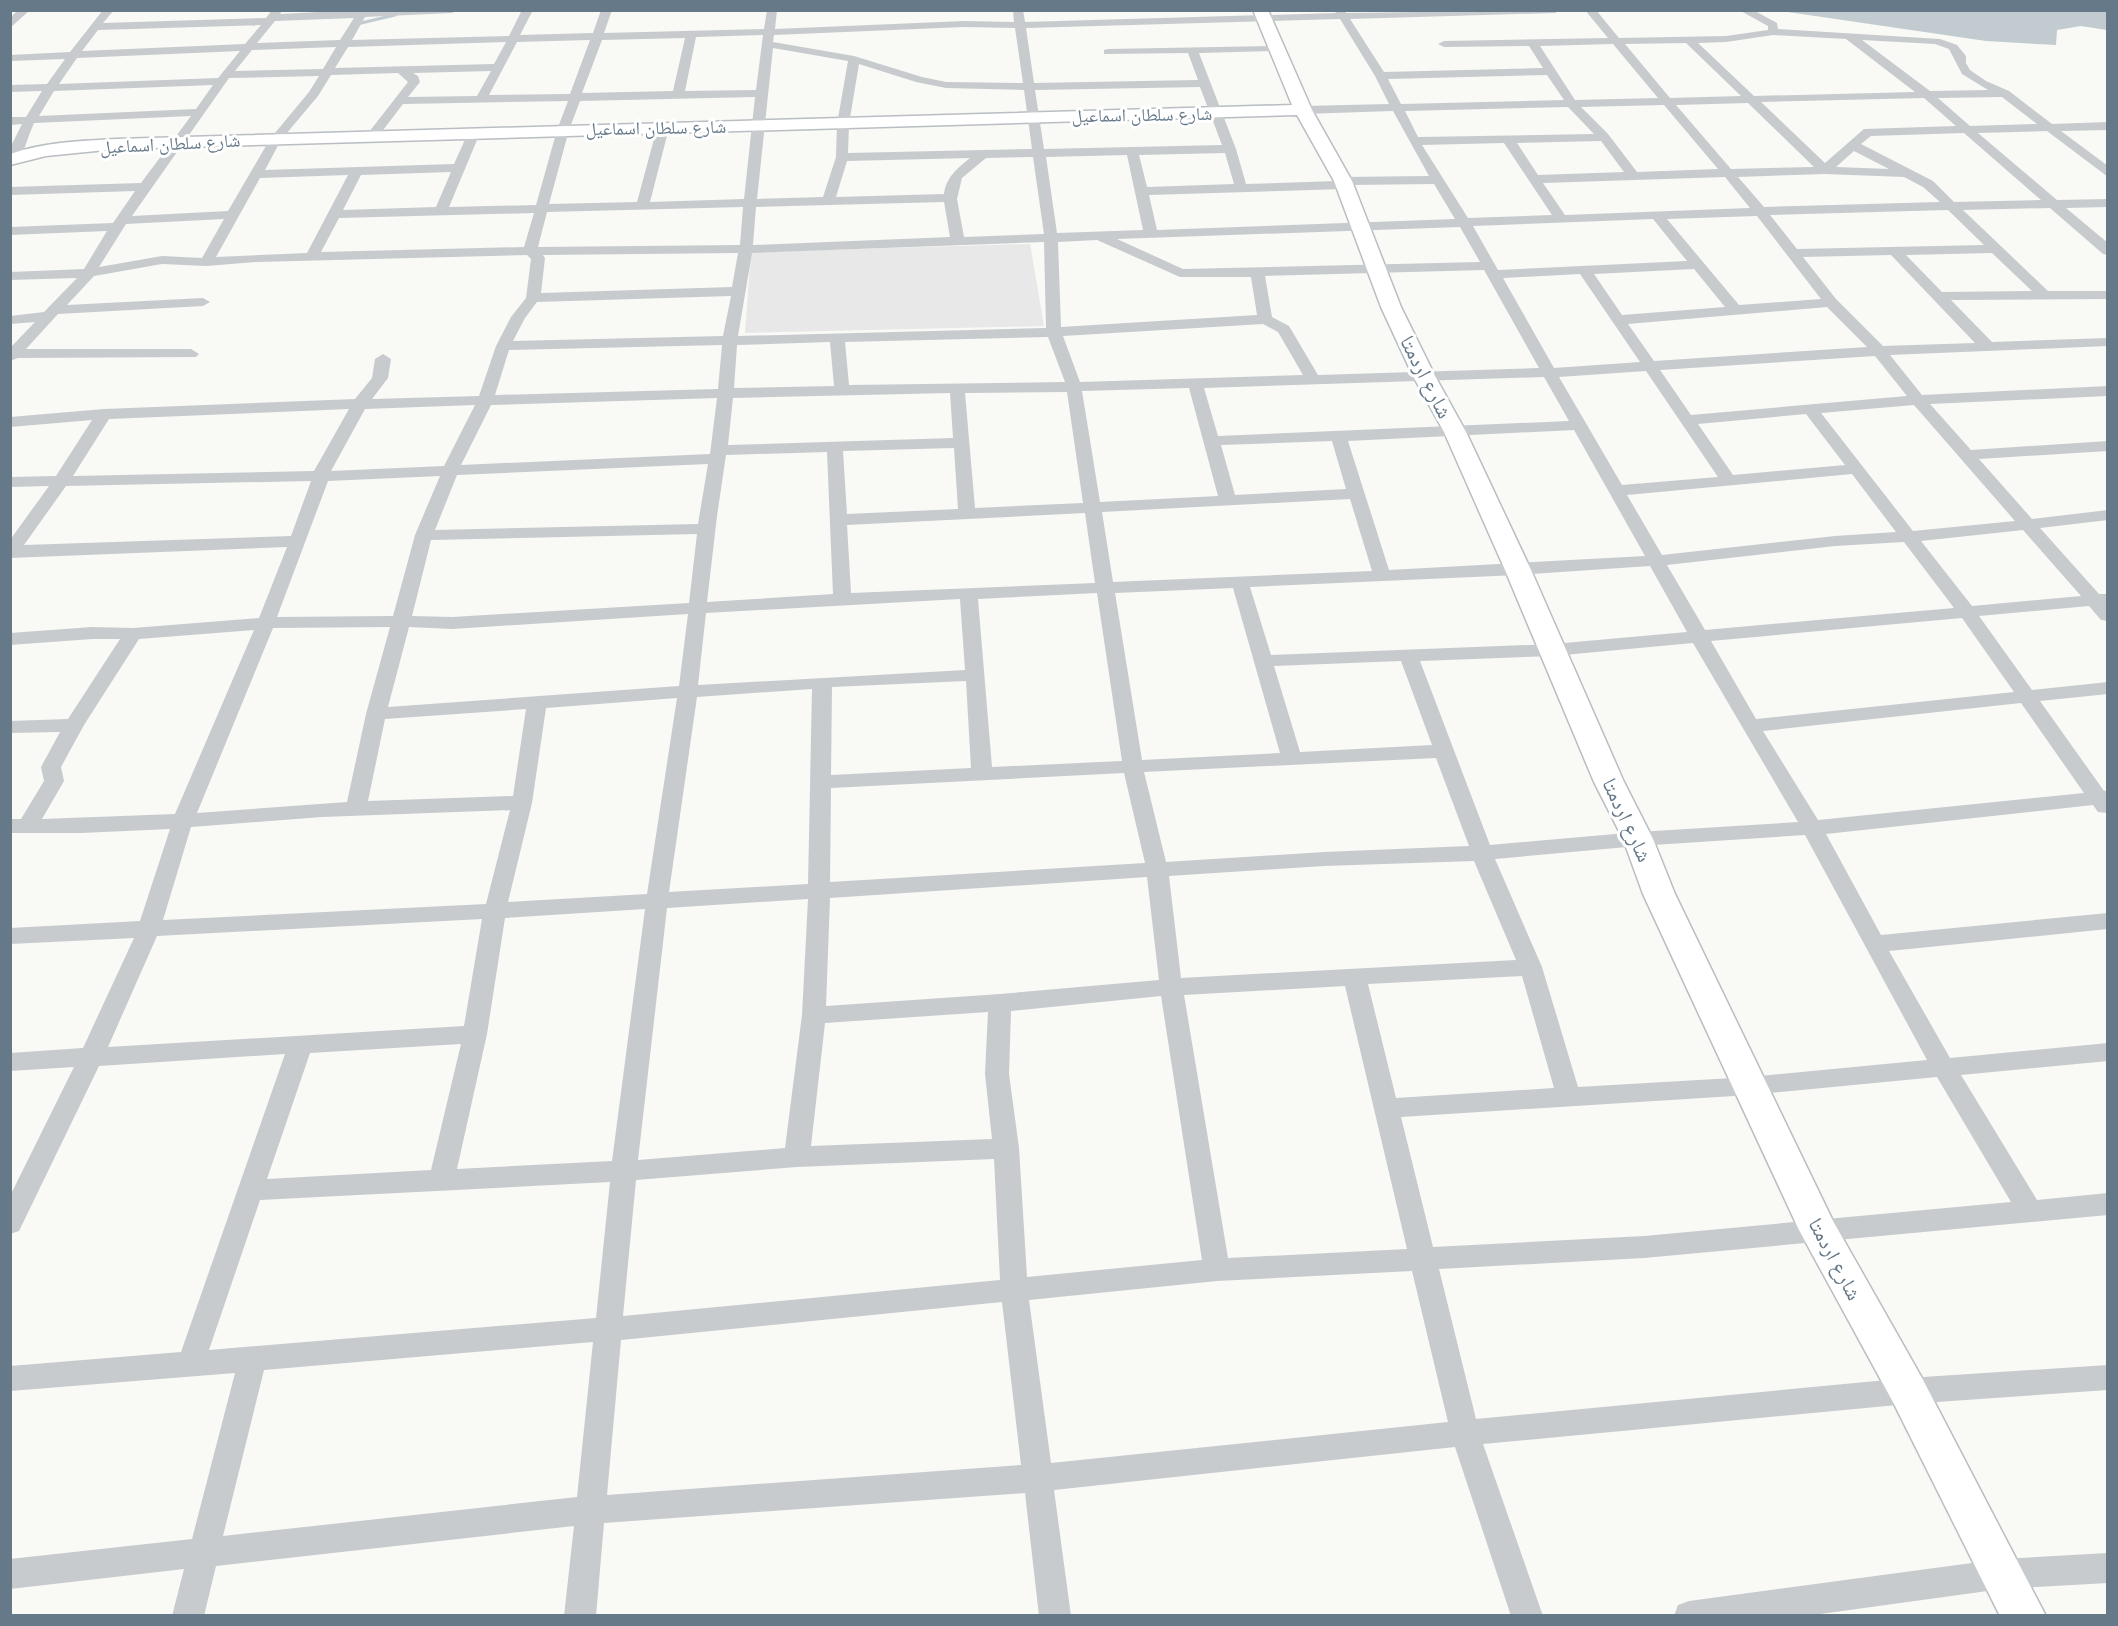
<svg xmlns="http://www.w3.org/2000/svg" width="2118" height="1626" font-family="'Open Sans','Noto Naskh Arabic',sans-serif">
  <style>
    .built { fill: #e7e8e7 }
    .water { fill: #c1cbd0 }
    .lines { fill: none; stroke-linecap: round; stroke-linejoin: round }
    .stream { stroke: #c1cbd0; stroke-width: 3 }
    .secondary-casing { stroke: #b9bec3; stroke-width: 3 }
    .street { fill: #c7cbce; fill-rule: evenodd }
    .secondary { fill: #fff; fill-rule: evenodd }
    .labels { text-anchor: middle; stroke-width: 6; stroke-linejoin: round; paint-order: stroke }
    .far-street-label { font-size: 18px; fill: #667989; stroke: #fff }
    .street-label { font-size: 21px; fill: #667989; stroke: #fff }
  </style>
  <rect width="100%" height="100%" fill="#f9f9f6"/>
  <!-- built -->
  <path class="built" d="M 1030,244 L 1044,326 L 745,333 L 751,252 Z"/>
  <!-- water -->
  <path class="water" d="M 1781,11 L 2107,11 L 2107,30 L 2081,26 L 2057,30 L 2056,45 L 1986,41 Z"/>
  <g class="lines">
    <!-- stream -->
    <path class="stream" d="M 357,24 L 395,15"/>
    <defs>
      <path id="secondary" d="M 1253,10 L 1268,10 L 1312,110 L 1352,181 L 1401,307 L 1435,376 L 1466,432 L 1531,570 L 1624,782 L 1653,839 L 1675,894 L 1833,1221 L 1922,1378 L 2046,1616 L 2000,1616 L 1894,1404 L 1799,1230 L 1643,894 L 1623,839 L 1594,782 L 1505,570 L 1444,432 L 1413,376 L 1381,307 L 1334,181 L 1297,115 L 116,149 L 46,156 L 10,165 L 10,154 C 44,142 81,141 116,139 L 1292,105 Z"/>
    </defs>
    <!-- secondary casing -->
    <use href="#secondary" class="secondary-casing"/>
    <!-- street -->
    <path class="street" d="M 18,10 L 30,10 L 10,28 L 10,18 Z
      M 103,10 L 114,10 L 103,23 L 266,18 L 272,10 L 283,10 L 280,14 L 358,10 L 457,10 L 452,13 L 365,17 L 352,40 L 509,36 L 522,10 L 533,10 L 520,35 L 593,33 L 601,10 L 612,10 L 604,33 L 764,29 L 767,10 L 777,10 L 775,29 L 964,21 L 1014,22 L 1013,10 L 1023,10 L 1025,22 L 1336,13 L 1334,10 L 1345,10 L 1346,13 L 1560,10 L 1555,13 L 1350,19 L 1384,72 L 1543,68 L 1529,46 L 1444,47 L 1438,44 L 1444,41 L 1608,38 L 1585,10 L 1596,10 L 1619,38 L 1726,36 L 1768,30 L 1768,26 L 1739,10 L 1753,10 L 1777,23 L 1778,29 L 1940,39 L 1957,45 L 1966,56 L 1966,63 L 1970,70 L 1986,81 L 2009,91 L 2052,124 L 2108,122 L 2108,130 L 2061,131 L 2108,166 L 2108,177 L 2047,131 L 1978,133 L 2057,200 L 2108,199 L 2108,207 L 2066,208 L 2108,243 L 2108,255 L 2103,254 L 2050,208 L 1963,210 L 2048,291 L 2108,291 L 2108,299 L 1951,300 L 1992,342 L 2108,338 L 2108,346 L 1890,355 L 1922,395 L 2108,386 L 2108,396 L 1930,404 L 1971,450 L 2108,441 L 2108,451 L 1979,459 L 2032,519 L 2108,510 L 2108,520 L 2040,528 L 2099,594 L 2108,594 L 2108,621 L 2101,620 L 2089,606 L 1979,616 L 2032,690 L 2108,682 L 2108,694 L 2040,701 L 2104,791 L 2108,790 L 2108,813 L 2098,812 L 2093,805 L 1826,834 L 1881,935 L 2108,913 L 2108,929 L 1889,951 L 1950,1058 L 2108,1043 L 2108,1061 L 1961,1075 L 2037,1200 L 2108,1193 L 2108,1215 L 1644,1258 L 1439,1269 L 1476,1419 L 1908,1378 L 2108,1365 L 2108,1390 L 1908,1404 L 1483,1444 L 1543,1616 L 1511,1616 L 1455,1447 L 1054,1490 L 1071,1616 L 1039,1616 L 1025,1493 L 604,1523 L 596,1616 L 564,1616 L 574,1526 L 216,1566 L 204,1616 L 172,1616 L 184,1569 L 10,1589 L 10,1559 L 192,1539 L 235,1373 L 10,1391 L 10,1366 L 181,1352 L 285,1054 L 99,1066 L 19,1231 L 10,1234 L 10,1196 L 74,1067 L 10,1071 L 10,1053 L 83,1048 L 134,938 L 10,944 L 10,928 L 140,921 L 170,829 L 81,833 L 10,833 L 10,819 L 21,819 L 44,781 L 41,767 L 60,732 L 10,733 L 10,721 L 68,719 L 120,639 L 92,639 L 10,645 L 10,633 L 92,627 L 133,628 L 259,618 L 287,547 L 10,558 L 10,540 L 49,486 L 10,487 L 10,477 L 56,476 L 92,420 L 10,427 L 10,417 L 104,409 L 355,399 L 372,378 L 375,359 L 383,354 L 391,359 L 388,378 L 372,399 L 479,396 L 496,346 L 511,317 L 526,298 L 531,259 L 527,255 L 257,262 L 206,266 L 162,264 L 94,276 L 67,305 L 203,298 L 210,302 L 203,306 L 58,314 L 26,349 L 191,349 L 199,354 L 196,357 L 18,358 L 10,361 L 10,348 L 35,322 L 10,324 L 10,316 L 44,312 L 77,278 L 10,280 L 10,272 L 84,269 L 107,231 L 10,235 L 10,227 L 113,223 L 135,191 L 10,195 L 10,187 L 141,183 L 191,116 L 34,123 C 28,136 25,149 19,161 L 11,161 L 12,144 L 22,124 L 10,125 L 10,117 L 26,117 L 42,91 L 10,92 L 10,85 L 47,84 L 65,59 L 10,61 L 10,55 L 70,52 ZM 354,18 L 340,40 L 257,43 L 275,21 ZM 1340,19 L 1375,76 L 1389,104 L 1303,106 L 1297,110 L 1303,114 L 1393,111 L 1429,176 L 1343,177 L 1337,181 L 1246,184 L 1236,149 L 1199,53 L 1275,51 L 1279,50 L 1279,46 L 1108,49 L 1104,50 L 1104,54 L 1188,53 L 1198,80 L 1034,83 L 1026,28 ZM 261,25 L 245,44 L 82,51 L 98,30 ZM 964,27 L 1015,28 L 1023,83 L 946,82 L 922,77 L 854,56 L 773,42 L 774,35 ZM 763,35 L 756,90 L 685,91 L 696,37 ZM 1773,35 L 1846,39 L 1915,92 L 1754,96 L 1698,43 L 1726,42 ZM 685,38 L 673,91 L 582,93 L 602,40 ZM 590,40 L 570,94 L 489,95 L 517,42 ZM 1862,40 L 1935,44 L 1949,49 L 1962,74 L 1988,90 L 1930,91 ZM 506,42 L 494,64 L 335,68 L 348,47 ZM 1686,43 L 1741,96 L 1670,98 L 1625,44 ZM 1613,44 L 1658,98 L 1575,100 L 1540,46 ZM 336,47 L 323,69 L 235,71 L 252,50 ZM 773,48 L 848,61 L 837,124 L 836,157 L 823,197 L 757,199 ZM 240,51 L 218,78 L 59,84 L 77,58 ZM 859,64 L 916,82 L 946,88 L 1024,90 L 1032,149 L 848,153 L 849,124 ZM 491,71 L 477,96 L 408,97 L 420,82 L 418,76 L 413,73 ZM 398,73 L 408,82 L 369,132 L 369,138 L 377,138 L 403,104 L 568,101 L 557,130 L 536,205 L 449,207 L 480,133 L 474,129 L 468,133 L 454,164 L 265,170 L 281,140 L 318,96 L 331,75 ZM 1547,75 L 1564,100 L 1401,104 L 1388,79 ZM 319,76 L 309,92 L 270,139 L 228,211 L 132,216 L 229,78 ZM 213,85 L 196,109 L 39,116 L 54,91 ZM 1200,87 L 1222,145 L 1044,149 L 1035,90 ZM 755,97 L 744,199 L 650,202 L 669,128 L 663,124 L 657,128 L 637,202 L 549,204 L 569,130 L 580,101 ZM 2002,97 L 2037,124 L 1970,126 L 1938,98 ZM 1924,98 L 1956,126 L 1864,129 L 1825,163 L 1761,102 ZM 1748,103 L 1814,167 L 1731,169 L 1676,105 ZM 1664,105 L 1718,169 L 1637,172 L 1608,134 L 1581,107 ZM 1568,107 L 1594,134 L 1418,137 L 1405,111 ZM 1964,133 L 2041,200 L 1954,202 L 1933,181 L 1861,144 L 1871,136 ZM 1601,141 L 1624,172 L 1538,175 L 1517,143 ZM 1504,143 L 1552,215 L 1468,218 L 1422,145 ZM 1854,151 L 1889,169 L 1836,167 ZM 1225,153 L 1234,184 L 1147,187 L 1139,155 ZM 1127,155 L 1143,230 L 1057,233 L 1046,157 ZM 1033,157 L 1044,234 L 964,237 L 957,199 L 962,178 L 986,158 ZM 970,158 C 958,168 946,177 944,194 L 836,197 L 847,161 ZM 451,172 L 436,207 L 343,210 L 361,175 ZM 1825,174 L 1904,177 L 1923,187 L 1940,202 L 1764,207 L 1738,177 ZM 348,175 L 307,253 L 216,257 L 260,178 ZM 1725,177 L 1750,208 L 1565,215 L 1543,183 ZM 1434,184 L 1455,219 L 1157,230 L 1149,195 L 1344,189 L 1350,185 ZM 944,202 L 950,237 L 753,245 L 756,207 ZM 743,207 L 740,245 L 538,247 L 547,212 ZM 1948,210 L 1984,245 L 1797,249 L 1770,215 ZM 534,213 L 524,247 L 321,252 L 339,218 ZM 1757,216 L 1821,299 L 1739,305 L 1667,219 ZM 224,219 L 202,258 L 162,256 L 99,267 L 126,224 ZM 1653,219 L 1687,261 L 1498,270 L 1473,226 ZM 1460,227 L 1480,262 L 1183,269 L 1117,239 ZM 1097,240 L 1180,277 L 1251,277 L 1257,315 L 1061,327 L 1058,242 ZM 1044,242 L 1046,328 L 738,336 L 752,253 ZM 738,253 L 732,287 L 541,293 L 545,258 L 543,255 ZM 1992,253 L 2032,291 L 1942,292 L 1906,255 ZM 1891,255 L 1975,343 L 1883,346 L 1836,299 L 1803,257 ZM 1694,269 L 1725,307 L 1622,315 L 1594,274 ZM 1484,270 L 1539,368 L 1318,375 L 1289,326 L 1272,317 L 1265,276 ZM 1580,274 L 1640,362 L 1554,368 L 1503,278 ZM 731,296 L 723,336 L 513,341 L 525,318 L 537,302 ZM 1827,307 L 1867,347 L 1654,361 L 1628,324 ZM 1263,324 L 1278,332 L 1303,375 L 1080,382 L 1063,336 ZM 1048,337 L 1065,382 L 849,385 L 845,342 ZM 830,342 L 834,386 L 734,388 L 737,345 ZM 722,345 L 718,389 L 495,395 L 509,350 ZM 1875,356 L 1907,396 L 1691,415 L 1660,370 ZM 1646,371 L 1718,477 L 1622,485 L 1559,377 ZM 1544,377 L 1569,421 L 1218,436 L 1204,388 ZM 1189,388 L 1218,496 L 1100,502 L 1082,391 ZM 1067,392 L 1083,503 L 975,508 L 965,393 ZM 950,393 L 953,438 L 728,445 L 733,398 ZM 717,398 L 710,454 L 461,465 L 491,405 ZM 475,405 L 444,466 L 331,471 L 365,409 ZM 1914,405 L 2015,521 L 1913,531 L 1821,413 ZM 349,409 L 314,471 L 73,476 L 109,419 ZM 1806,414 L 1845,465 L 1733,475 L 1698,424 ZM 1574,430 L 1645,556 L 1389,570 L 1348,441 ZM 1332,441 L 1346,489 L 1235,495 L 1221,445 ZM 954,448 L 958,509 L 847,514 L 843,451 ZM 827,452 L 833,594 L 707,602 L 717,516 L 726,455 ZM 708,464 L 698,524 L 435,530 L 457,475 ZM 1852,474 L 1896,532 L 1835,536 L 1662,555 L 1627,495 ZM 440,476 L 415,535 L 393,616 L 277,617 L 328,481 ZM 311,481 L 291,536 L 24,545 L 66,486 ZM 1350,499 L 1372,571 L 1113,582 L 1102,512 ZM 1085,513 L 1095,583 L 851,593 L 847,525 ZM 2023,530 L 2081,596 L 1972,606 L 1921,541 ZM 697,534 L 689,603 L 452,617 L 412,616 L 431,540 ZM 1904,542 L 1954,608 L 1705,630 L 1667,565 L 1835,546 ZM 1650,566 L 1687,632 L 1553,644 L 1271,655 L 1250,587 L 1518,575 ZM 1233,588 L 1280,753 L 1142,760 L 1115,593 ZM 1097,593 L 1122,761 L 992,767 L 978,599 ZM 960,599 L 965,670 L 698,685 L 706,613 ZM 688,614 L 679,686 L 388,707 L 409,627 L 452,629 ZM 1962,618 L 2014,692 L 1756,719 L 1711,641 ZM 390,627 L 366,714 L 347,802 L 197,813 L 273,628 ZM 254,630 L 175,814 L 42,819 L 64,781 L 61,767 L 84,725 L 139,639 ZM 1693,643 L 1798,822 L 1638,832 L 1490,845 L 1420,661 L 1553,656 ZM 1401,661 L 1432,745 L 1300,752 L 1274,666 ZM 966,681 L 971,768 L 831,775 L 832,687 ZM 812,689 L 808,884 L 669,892 L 697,697 ZM 677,698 L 647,894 L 508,902 L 532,803 L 546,708 ZM 2021,703 L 2084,793 L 1818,820 L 1763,731 ZM 526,709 L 513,796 L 368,801 L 385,719 ZM 1436,758 L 1469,846 L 1324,852 L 1166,862 L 1144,772 ZM 1124,773 L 1145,863 L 830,882 L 831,788 ZM 510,810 L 486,904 L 163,920 L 191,827 L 322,817 ZM 1805,835 L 1927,1060 L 1750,1077 L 1578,1087 L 1542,967 L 1495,859 L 1638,846 ZM 1474,861 L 1516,960 L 1181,978 L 1169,876 L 1324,866 ZM 1147,877 L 1159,980 L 1000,994 L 826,1006 L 830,898 ZM 808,899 L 802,1015 L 785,1148 L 638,1160 L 667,908 ZM 645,909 L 612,1161 L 457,1169 L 487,1034 L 505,918 ZM 482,919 L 464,1026 L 108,1047 L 157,936 ZM 1522,976 L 1554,1088 L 1396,1098 L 1368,984 ZM 1345,986 L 1407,1249 L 1228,1258 L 1184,995 ZM 1161,996 L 1202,1260 L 1027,1277 L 1019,1148 L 1009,1074 L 1011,1011 ZM 988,1012 L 985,1074 L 992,1139 L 811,1146 L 825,1023 ZM 461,1044 L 431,1170 L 267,1179 L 310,1053 ZM 1937,1077 L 2011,1202 L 1644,1236 L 1433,1247 L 1401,1117 L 1750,1095 ZM 994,1159 L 1000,1280 L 623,1316 L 636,1180 L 797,1167 ZM 610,1182 L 596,1318 L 209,1350 L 260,1200 ZM 1412,1271 L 1448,1422 L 1051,1463 L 1029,1300 L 1217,1281 ZM 1002,1302 L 1021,1465 L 607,1495 L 621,1340 ZM 593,1342 L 577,1497 L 223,1536 L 264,1370 Z
      M 2108,1553 L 2108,1583 L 2002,1589 L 1806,1616 L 1674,1616 L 1678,1605 L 1689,1601 L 2002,1559 Z"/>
    <!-- secondary -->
    <use href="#secondary" class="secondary"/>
  </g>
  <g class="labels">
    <!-- far-street labels -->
    <g class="far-street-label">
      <text transform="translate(1142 115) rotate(-1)" y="6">شارع سلطان اسماعيل</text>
      <text transform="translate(656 128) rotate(-1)" y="6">شارع سلطان اسماعيل</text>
      <text transform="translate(170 144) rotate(-3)" y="6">شارع سلطان اسماعيل</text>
    </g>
    <!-- street labels -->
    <g class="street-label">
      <text transform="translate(1426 377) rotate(63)" y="7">شارع اردمتا</text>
      <text transform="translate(1627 820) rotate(65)" y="7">شارع اردمتا</text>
      <text transform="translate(1835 1259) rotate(62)" y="7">شارع اردمتا</text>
    </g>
  </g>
  <!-- border -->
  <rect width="2118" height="1626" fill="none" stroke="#667989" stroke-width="24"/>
</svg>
